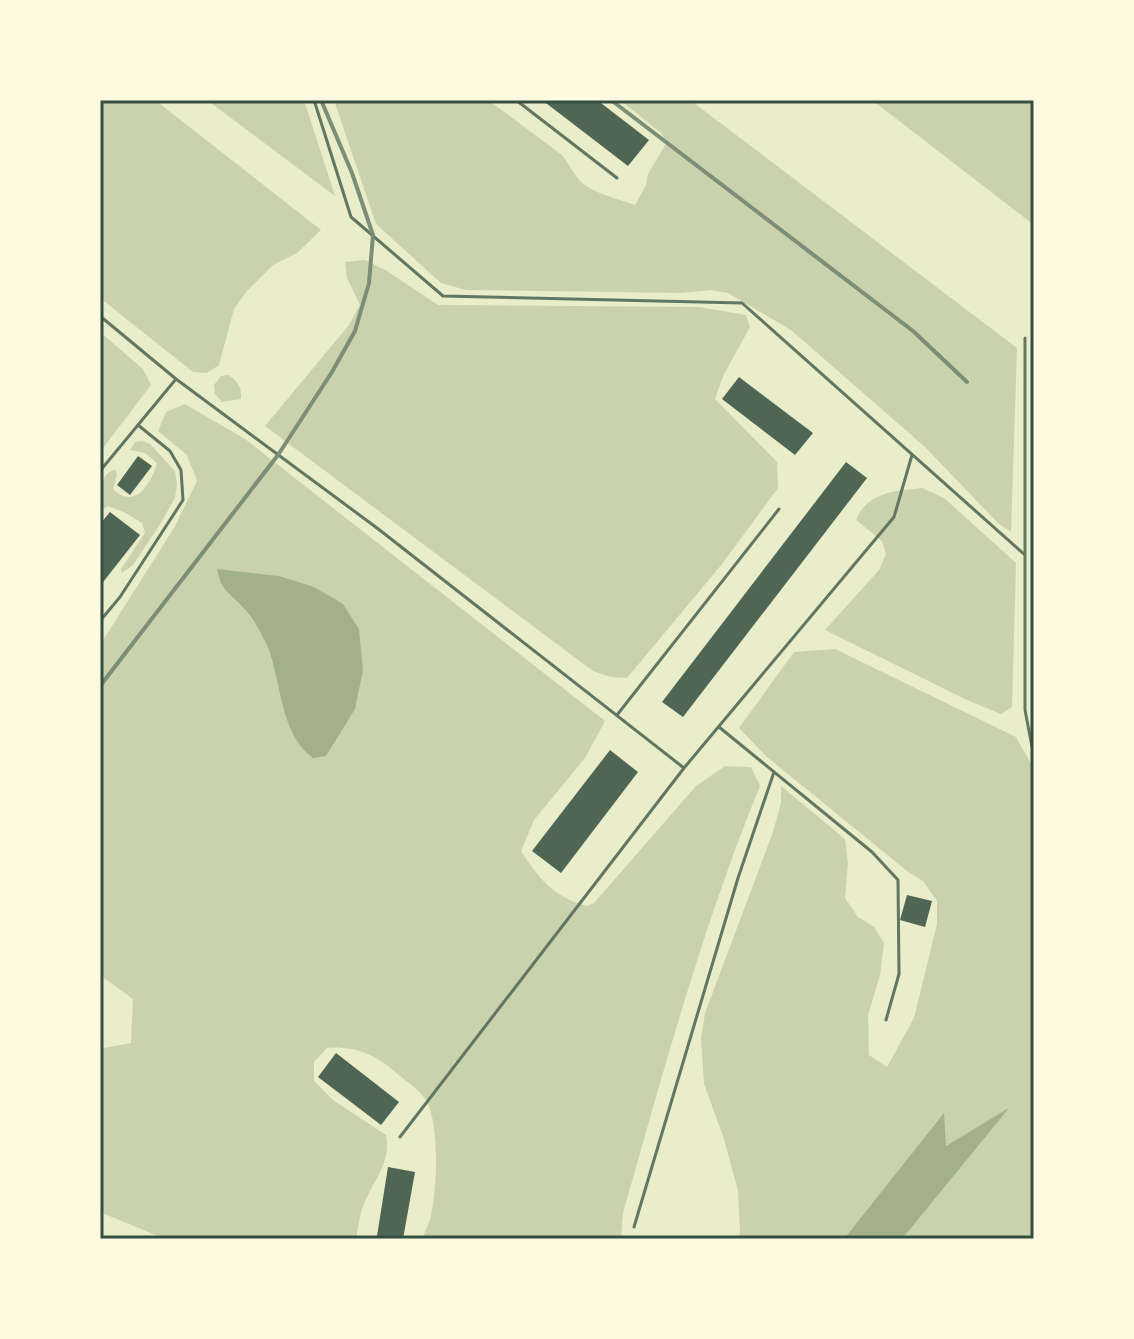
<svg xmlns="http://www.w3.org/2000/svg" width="1134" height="1339" font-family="'Fira Sans Condensed',sans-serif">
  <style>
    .green { fill: #cad2ad }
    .water { fill: #a3b18a }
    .building { fill: #4f6655 }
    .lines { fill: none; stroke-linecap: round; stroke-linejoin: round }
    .service { stroke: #617663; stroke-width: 3 }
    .rail { stroke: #7c8e77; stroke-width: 4 }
    .neatline { fill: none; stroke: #344e41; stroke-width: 3 }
  </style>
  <rect width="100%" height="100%" fill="#e9edc9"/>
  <!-- green -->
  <path class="green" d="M 100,100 L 155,100 L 321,230 L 297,253 L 273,265 L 247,291 L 234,309 L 219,365 L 207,373 L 193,372 L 100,298 Z
    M 207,100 L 304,100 L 335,196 Z
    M 334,100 L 488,100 L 562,155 C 568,162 571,170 577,177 C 588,193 617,198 635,205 L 646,185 L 648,174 L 667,142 L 661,133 L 620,100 L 690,100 L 1017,348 L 1011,532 L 998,523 L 925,447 L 791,330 L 728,293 L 711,290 L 681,293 L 466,290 L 441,283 L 376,224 Z
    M 872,100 L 1034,100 L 1034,225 Z
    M 365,260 L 387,271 L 438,305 L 699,307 L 746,315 L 750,327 L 723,376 L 715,399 L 777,462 L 778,488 L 722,564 L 627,678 L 611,677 L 593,671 L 265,426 L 349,325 L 360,305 L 347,278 L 345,262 Z
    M 100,332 L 143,369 L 151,385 L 100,452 Z
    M 228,375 C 238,381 242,388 241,399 L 222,402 L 215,394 L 214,385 L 221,376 Z
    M 185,404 L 245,439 L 605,721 L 585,758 L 534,820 L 521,851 C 538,878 555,898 587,906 L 594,903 L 696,786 L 725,766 L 751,767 L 760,786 C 703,925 664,1069 623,1213 L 621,1239 L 422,1239 C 425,1231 429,1224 431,1216 C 437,1189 440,1125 426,1100 C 419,1089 404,1080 394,1071 C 375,1054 352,1045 327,1048 L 314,1062 L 314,1081 L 333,1100 L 386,1135 C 392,1163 371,1183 363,1207 C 359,1217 358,1229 356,1239 L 165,1239 L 100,1212 L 100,1041 L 104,1048 L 131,1043 L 133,999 L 100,975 L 100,645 L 174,528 L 197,481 L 187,455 L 158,431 L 166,412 Z
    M 142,441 L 150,444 L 175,471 L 177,485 L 175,498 L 159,526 L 133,565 L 122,573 L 121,569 L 145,533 L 142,523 L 126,513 L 108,506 L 100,512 C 100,494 97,477 115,469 L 117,474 L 113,489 C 134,510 151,485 157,463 L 145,453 L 130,450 L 135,442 Z
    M 922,488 L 944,498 L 1016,563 L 1012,707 L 1001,714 L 967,700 L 825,630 L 879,570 L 886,554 L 882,541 L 856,520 C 867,492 895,491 922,488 Z
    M 835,649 L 1016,737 L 1034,769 L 1034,1239 L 737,1239 L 740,1233 L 738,1191 L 724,1139 L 704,1084 L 701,1039 L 705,1013 L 773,832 L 781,803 L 781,786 L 845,839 L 848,863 L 845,898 L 858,917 L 874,927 L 884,943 L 880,975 L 868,1015 L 869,1055 L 887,1067 L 914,1018 L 937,924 L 937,901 L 923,881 L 907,871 L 767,757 L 739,728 L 794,652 Z"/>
  <!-- water -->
  <path class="water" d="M 217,569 L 279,576 L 314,587 L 343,604 L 359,629 L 363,670 L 355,709 L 326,756 L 313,758 C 279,733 282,681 267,645 C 262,635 255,621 248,613 C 234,595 221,593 217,569 Z
    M 1009,1108 L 902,1239 L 844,1239 L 944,1113 L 946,1146 Z"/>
  <!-- building -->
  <path class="building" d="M 542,100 L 597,100 L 649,140 L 628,166 Z
    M 739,377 L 813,433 L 795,455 L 722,399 Z
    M 138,456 L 152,466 L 130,495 L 117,485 Z
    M 846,462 L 867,478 L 683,717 L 662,702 Z
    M 110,512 L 140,535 L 100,586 L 100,524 Z
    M 610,750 L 638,772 L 561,873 L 532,851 Z
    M 907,895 L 932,901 L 925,927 L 900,920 Z
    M 336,1053 L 399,1102 L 381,1125 L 318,1077 Z
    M 388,1167 L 415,1172 L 403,1239 L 377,1236 Z"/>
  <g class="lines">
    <!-- service -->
    <path class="service" d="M 314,100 L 351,217 L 443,296 L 742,303 L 1025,555
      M 516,100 L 617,178
      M 100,316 L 176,379 L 377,528 L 684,768
      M 1025,338 L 1025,710 L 1034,757
      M 100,471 L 176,379
      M 100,621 L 120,597 L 183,500 L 181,470 L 170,451 L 138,425
      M 617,715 L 779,509
      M 719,727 L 872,852 L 898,880 L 899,974 L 886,1020
      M 400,1137 L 684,768 L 894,517 L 912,455
      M 634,1227 L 738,878 L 774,772"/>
    <!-- rail -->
    <path class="rail" d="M 611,100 L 913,331 L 967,382
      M 100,686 L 278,455 L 332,372 L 355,331 L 369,283 L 373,235 L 352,173 L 321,100"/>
  </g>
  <!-- border -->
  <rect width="1134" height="1339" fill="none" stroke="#fefae0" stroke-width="204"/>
  <rect x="102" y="102" width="930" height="1135" class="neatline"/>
</svg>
